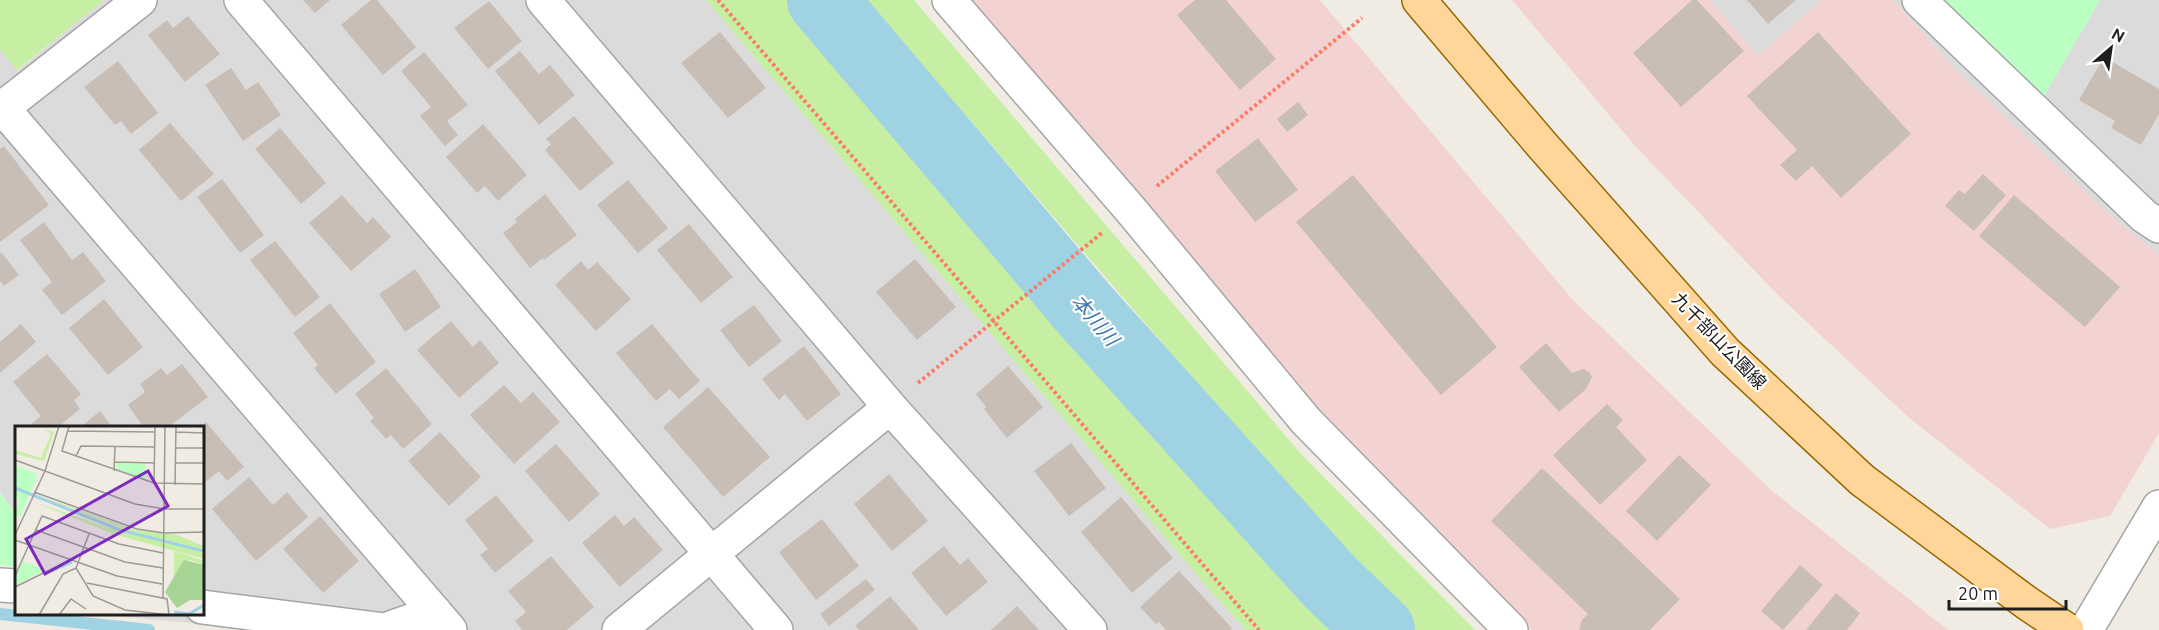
<svg xmlns="http://www.w3.org/2000/svg" width="2159" height="630" font-family="Ubuntu,'Noto Sans JP',sans-serif">
  <style>
    .residential { fill: #dcdbdb }
    .commercial { fill: #f3d3d1 }
    .grass { fill: #c7efa4 }
    .park { fill: #bcffc3 }
    .lines { fill: none; stroke-linecap: round; stroke-linejoin: round }
    .stream { stroke: #9fd2e2; stroke-width: 12 }
    .river { stroke: #9fd2e2; stroke-width: 70 }
    .building { fill: #c8beb6 }
    .minor-casing { stroke: #a5a5a5; stroke-width: 36 }
    .major-casing { stroke: #986900; stroke-width: 36 }
    .path { stroke: #ff7965; stroke-width: 4; stroke-dasharray: 3 3; stroke-linecap: butt }
    .minor { stroke: #fff; stroke-width: 33 }
    .major { stroke: #ffd599; stroke-width: 33 }
    .labels { text-anchor: middle; stroke-width: 4.5; stroke-linejoin: round; paint-order: stroke }
    .street-label { font-size: 18px; fill: #1e1e1e; stroke: #fff }
    .water-label { font-size: 20px; font-style: italic; fill: #3f75af; stroke: #fff }
    .inset-river { fill: none; stroke: #9fd2e2; stroke-width: 3 }
    .inset-road { fill: none; stroke: #9c9a94; stroke-width: 1.5 }
    .view { fill: #7b2cbf; fill-opacity: 0.15; stroke: #7b2cbf; stroke-width: 3 }
    .inset-edge { fill: none; stroke: #1e1e1e; stroke-width: 3 }
  </style>
  <rect width="100%" height="100%" fill="#f0ece3"/>
  <!-- residential -->
  <path class="residential" d="M 104,0 L 706,0 L 1215,596 L 1246,630 L 263,630 L 96,614 L 202,614 L 202,428 L 16,428 L 16,513 L 0,493 L 0,49 L 18,70 Z
    M 1710,0 L 1822,0 L 1757,56 Z
    M 1893,0 L 2159,0 L 2159,255 L 2114,219 L 1960,75 Z"/>
  <!-- commercial -->
  <path class="commercial" d="M 968,0 L 1320,0 L 1573,300 L 1771,490 L 1948,630 L 1532,630 L 1373,472 Z
    M 1512,0 L 1710,0 L 1757,56 L 1822,0 L 1893,0 L 1960,75 L 2114,219 L 2159,255 L 2159,433 L 2110,516 L 2050,529 L 1908,417 L 1778,295 L 1637,148 Z"/>
  <!-- grass -->
  <path class="grass" d="M 0,0 L 104,0 L 17,70 L 0,49 Z
    M 706,0 L 799,0 L 1344,630 L 1246,630 L 1215,596 Z
    M 866,0 L 914,0 L 1302,455 L 1475,630 L 1412,630 L 1406,625 Z"/>
  <!-- park -->
  <path class="park" d="M 1943,0 L 2100,0 L 2043,98 Z
    M 0,493 L 16,513 L 16,567 L 0,565 Z"/>
  <g class="lines">
    <!-- stream -->
    <path class="stream" d="M 0,614 L 149,630"/>
    <!-- river -->
    <path class="river" d="M 822,0 L 1085,310 L 1330,582 L 1380,630"/>
  </g>
  <!-- building -->
  <path class="building" d="M 303,0 L 330,0 L 315,13 Z
    M 371,0 L 377,0 L 416,47 L 383,75 L 341,25 Z
    M 1195,0 L 1226,0 L 1276,59 L 1240,90 L 1177,15 Z
    M 1692,0 L 1697,0 L 1744,51 L 1681,107 L 1633,53 Z
    M 1747,0 L 1796,0 L 1768,24 Z
    M 489,1 L 522,41 L 488,69 L 454,28 Z
    M 188,16 L 220,54 L 185,82 L 148,35 L 167,20 L 173,28 Z
    M 720,32 L 766,88 L 728,118 L 681,63 Z
    M 1818,32 L 1911,134 L 1841,198 L 1812,166 L 1796,181 L 1780,165 L 1797,150 L 1747,96 Z
    M 520,51 L 539,74 L 550,65 L 575,95 L 539,125 L 495,71 Z
    M 424,52 L 468,105 L 447,121 L 458,135 L 445,146 L 420,116 L 431,107 L 401,71 Z
    M 2104,57 L 2159,89 L 2159,114 L 2141,145 L 2111,128 L 2115,121 L 2079,100 Z
    M 118,61 L 158,113 L 131,134 L 121,121 L 115,125 L 84,87 Z
    M 231,68 L 246,90 L 258,82 L 281,115 L 243,141 L 205,85 Z
    M 1298,102 L 1308,115 L 1287,132 L 1277,119 Z
    M 574,116 L 614,163 L 580,191 L 545,150 L 551,144 L 546,139 Z
    M 170,123 L 214,174 L 181,201 L 139,150 Z
    M 483,124 L 527,175 L 498,201 L 485,186 L 477,193 L 446,157 Z
    M 280,128 L 326,183 L 301,204 L 255,149 Z
    M 1258,138 L 1298,190 L 1255,222 L 1215,171 Z
    M 4,146 L 49,205 L 0,242 L 0,149 Z
    M 1983,174 L 2006,195 L 1974,231 L 1945,206 L 1959,190 L 1965,194 Z
    M 1353,175 L 1497,347 L 1441,395 L 1296,222 Z
    M 222,179 L 264,235 L 240,253 L 197,197 Z
    M 628,180 L 668,228 L 638,253 L 597,205 Z
    M 545,194 L 577,235 L 544,260 L 543,258 L 530,268 L 503,233 L 517,222 L 515,219 Z
    M 342,195 L 367,223 L 373,217 L 391,237 L 351,271 L 309,223 Z
    M 2014,195 L 2120,287 L 2085,327 L 1979,236 Z
    M 44,222 L 72,260 L 83,252 L 106,281 L 62,315 L 42,290 L 52,282 L 20,240 Z
    M 689,224 L 733,277 L 701,303 L 657,250 Z
    M 275,241 L 320,297 L 295,317 L 250,260 Z
    M 2,253 L 19,275 L 4,286 L 0,281 L 0,254 Z
    M 915,259 L 956,307 L 917,340 L 876,292 Z
    M 581,261 L 588,270 L 597,262 L 631,299 L 596,331 L 555,285 Z
    M 415,269 L 441,307 L 405,332 L 379,294 Z
    M 104,299 L 143,347 L 108,375 L 69,328 Z
    M 330,303 L 376,362 L 336,394 L 314,368 L 318,365 L 293,333 Z
    M 754,305 L 782,341 L 749,367 L 720,330 Z
    M 451,321 L 473,347 L 480,340 L 499,363 L 459,398 L 417,350 Z
    M 21,324 L 36,342 L 0,373 L 0,342 Z
    M 652,324 L 700,381 L 679,399 L 670,389 L 656,401 L 616,353 Z
    M 1546,343 L 1572,373 L 1583,369 L 1589,372 L 1592,377 L 1586,389 L 1559,412 L 1519,367 Z
    M 804,346 L 841,394 L 807,421 L 785,394 L 779,400 L 762,379 Z
    M 47,354 L 81,394 L 74,400 L 80,409 L 57,428 L 35,428 L 32,423 L 41,416 L 13,382 Z
    M 182,364 L 208,397 L 167,428 L 144,428 L 128,405 L 145,392 L 140,384 L 161,368 L 167,375 Z
    M 1008,366 L 1043,407 L 1007,438 L 984,409 L 986,407 L 976,394 Z
    M 386,368 L 432,424 L 403,449 L 391,435 L 386,439 L 370,421 L 374,418 L 355,394 Z
    M 504,385 L 521,403 L 533,392 L 560,422 L 514,464 L 470,415 Z
    M 708,387 L 770,457 L 723,497 L 663,427 Z
    M 1607,404 L 1623,420 L 1616,427 L 1647,460 L 1600,505 L 1553,455 Z
    M 100,411 L 113,428 L 80,428 Z
    M 206,422 L 244,467 L 227,481 L 219,471 L 202,485 L 202,428 L 199,428 Z
    M 440,432 L 481,477 L 449,506 L 408,461 Z
    M 1071,443 L 1106,488 L 1069,516 L 1034,471 Z
    M 556,444 L 600,494 L 569,522 L 525,471 Z
    M 1679,455 L 1711,485 L 1657,541 L 1626,511 Z
    M 1542,468 L 1680,599 L 1650,630 L 1579,630 L 1582,620 L 1588,614 L 1491,521 Z
    M 889,474 L 928,521 L 892,551 L 854,504 Z
    M 249,477 L 273,505 L 287,492 L 308,517 L 256,561 L 212,509 Z
    M 496,495 L 534,541 L 495,573 L 480,555 L 488,549 L 465,520 Z
    M 1121,497 L 1173,558 L 1132,593 L 1081,532 Z
    M 615,515 L 624,526 L 634,517 L 663,550 L 620,587 L 582,543 Z
    M 320,516 L 359,561 L 323,593 L 283,549 Z
    M 822,519 L 859,566 L 816,600 L 779,552 Z
    M 944,546 L 960,565 L 968,558 L 988,582 L 946,616 L 911,573 Z
    M 551,556 L 594,607 L 567,630 L 522,630 L 515,621 L 526,612 L 508,591 Z
    M 1800,565 L 1823,585 L 1783,630 L 1761,611 Z
    M 1179,571 L 1232,628 L 1230,630 L 1166,630 L 1159,622 L 1156,624 L 1140,607 Z
    M 866,579 L 875,590 L 829,626 L 820,614 Z
    M 1836,593 L 1860,613 L 1847,630 L 1806,630 Z
    M 890,596 L 919,630 L 859,630 L 855,626 Z
    M 1017,606 L 1039,630 L 991,630 Z"/>
  <g class="lines">
    <defs>
      <path id="minor" d="M 241,0 L 776,630
        M 543,0 L 890,407 L 1090,630
        M 949,0 L 1130,209 L 1306,421 L 1511,630
        M 1919,0 L 2144,216 L 2159,226
        M 0,105 L 450,630
        M 0,110 L 140,0
        M 0,585 L 16,586
        M 202,607 L 385,630 L 435,612
        M 619,630 L 890,407
        M 2086,630 L 2159,507"/>
      <path id="major" d="M 1419,0 L 1542,145 L 1725,352 L 1862,480 L 2027,603 L 2067,630"/>
    </defs>
    <!-- minor casing -->
    <use href="#minor" class="minor-casing"/>
    <!-- major casing -->
    <use href="#major" class="major-casing"/>
    <!-- path -->
    <path class="path" d="M 718,0 L 1259,630
      M 1157,186 L 1362,18
      M 918,383 L 1103,232"/>
    <!-- minor -->
    <use href="#minor" class="minor"/>
    <!-- major -->
    <use href="#major" class="major"/>
  </g>
  <g class="labels">
    <!-- street labels -->
    <g class="street-label">
      <text transform="translate(1719 341) rotate(46)" y="6">九千部山公園線</text>
    </g>
    <!-- water labels -->
    <g class="water-label">
      <text transform="translate(1095 320) rotate(49)" y="7">本川川</text>
    </g>
  </g>
  <!-- overview -->
  <g transform="translate(15 426)">
    <rect width="189" height="189" fill="#f0ece3"/>
    <path d="M 30,3 L 39,6 L 29,35 L 0,28 L 0,24 L 26,32 L 36,8 ZM 28,71 L 121,104 L 162,109 L 189,120 L 189,123 L 110,104 ZM 19,76 L 110,107 L 165,119 L 189,127 L 189,133 L 98,108 ZM 159,125 L 189,135 L 189,139 L 175,134 L 159,151 Z" fill="#c7efa4"/>
    <path d="M 169,134 L 189,139 L 189,174 L 175,174 L 162,182 L 150,166 Z" fill="#a5d494"/>
    <path d="M 102,37 L 130,37 L 130,54 L 101,43 ZM 0,39 L 20,47 L 22,51 L 5,91 L 0,89 L 4,73 L 0,71 ZM 8,135 L 31,144 L 0,159 L 0,152 Z" fill="#bcffc3"/>
    <path class="inset-river" d="M 0,62 L 105,104 L 189,125M 36,145 L 57,136M 159,186 L 174,188 L 189,179"/>
    <path class="inset-road" d="M 54,0 L 47,25 L 139,57 L 189,58M 53,5 L 140,6M 161,6 L 189,7M 160,22 L 189,22M 61,30 L 66,20 L 140,21M 0,34 L 120,78 L 149,83 L 189,83M 100,36 L 140,37M 160,37 L 189,37M 99,45 L 100,21M 139,57 L 140,0M 160,59 L 161,0M 19,66 L 122,103 L 149,107 L 189,106M 21,104 L 110,136 L 148,142M 0,109 L 30,45 L 44,0M 0,114 L 102,150 L 147,158M 61,142 L 78,170 L 110,184 L 154,189M 61,142 L 74,108M 0,150 L 27,90 L 104,118 L 148,127M 72,157 L 152,173 L 154,188M 0,161 L 55,134M 148,173 L 150,0M 24,189 L 48,148 L 61,142M 44,189 L 56,173 L 71,183"/>
    <path class="view" d="M 133,45 L 153,80 L 30,148 L 11,113 Z"/>
    <rect width="189" height="189" class="inset-edge"/>
  </g>
  <!-- north arrow -->
  <g transform="translate(2111 48) rotate(29)" stroke="#ffffff" stroke-width="4.5" paint-order="stroke">
  <path d="M0-4.5L10 22L0 15L-10 22Z" fill="#1e1e1e"/>
  <text y="-9" font-size="16" font-weight="bold" text-anchor="middle" fill="#1e1e1e">N</text>
  </g>
  <!-- scale -->
  <path d="M1949 600v9h117v-9" fill="none" stroke="#1e1e1e" stroke-width="3"/>
  <text x="1958" y="600" font-size="18" fill="#1e1e1e" stroke="#ffffff" stroke-width="4.5" paint-order="stroke">20 m</text>
</svg>
